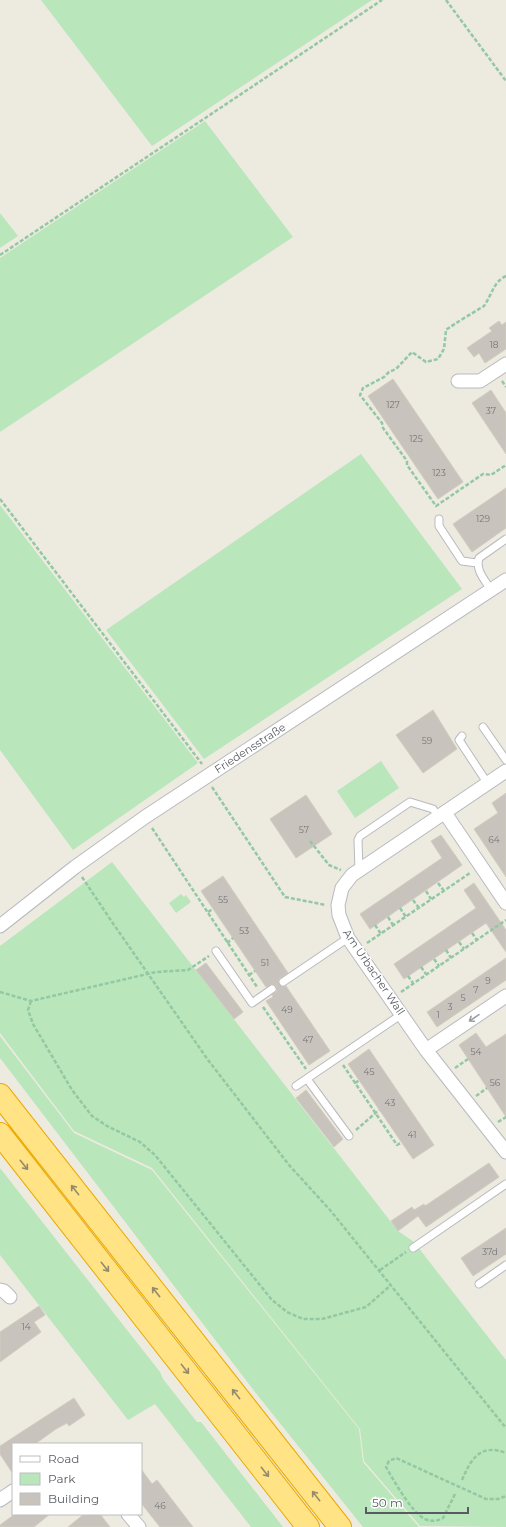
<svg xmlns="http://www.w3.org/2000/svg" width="506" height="1527" font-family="Montserrat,sans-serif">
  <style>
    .green { fill: #bae6bb }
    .building { fill: #c8c4bd; stroke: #d2ccbe }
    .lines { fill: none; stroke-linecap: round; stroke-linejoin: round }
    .lane-casing { stroke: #b8bac0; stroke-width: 9 }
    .street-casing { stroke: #b8bac0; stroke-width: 15 }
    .highway-casing { stroke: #eca900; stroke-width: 24 }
    .path { stroke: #92c8a3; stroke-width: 2.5; stroke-dasharray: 4 2; stroke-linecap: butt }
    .lane { stroke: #fff; stroke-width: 7 }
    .street { stroke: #fff; stroke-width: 13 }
    .highway { stroke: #ffe384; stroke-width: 22 }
    .oneway { stroke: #9b9da1 }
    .oneway2 { stroke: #928b6e }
    .labels { text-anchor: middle; stroke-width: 3; stroke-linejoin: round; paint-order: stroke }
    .number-label { font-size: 9px; fill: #747679 }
    .street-label { font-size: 11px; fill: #585c62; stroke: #fff }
  </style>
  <rect width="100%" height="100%" fill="#edeadf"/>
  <!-- green -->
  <path class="green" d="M 41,0 L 372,0 L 152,146 Z
    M 205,121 L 293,237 L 0,432 L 0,258 Z
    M 0,213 L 18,236 L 0,248 Z
    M 361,454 L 462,589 L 204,759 L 106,630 Z
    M 0,505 L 198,763 L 73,850 L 0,750 Z
    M 381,761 L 399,788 L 355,818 L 337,791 Z
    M 112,862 L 398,1231 L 414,1242 L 506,1360 L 506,1527 L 420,1526 L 364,1461 L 360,1429 L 152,1168 L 74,1131 L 0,1033 L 0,946 Z
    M 181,894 L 184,897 L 186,895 L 191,902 L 176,913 L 169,903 Z
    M 0,1036 L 74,1133 L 152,1170 L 359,1429 L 363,1462 L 419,1527 L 363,1527 L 255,1392 L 0,1058 Z
    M 0,1168 L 160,1372 L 163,1379 L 197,1422 L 201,1422 L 283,1527 L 251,1527 L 155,1404 L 128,1420 L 0,1255 Z"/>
  <!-- building -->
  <path class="building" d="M 499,321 L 502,325 L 506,322 L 506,349 L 485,363 L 479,353 L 474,357 L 467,348 L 492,331 L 489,328 Z
    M 393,379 L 463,482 L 438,499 L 368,396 Z
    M 491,390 L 506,413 L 506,454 L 472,403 Z
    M 506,488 L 506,528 L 472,552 L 453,524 Z
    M 433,710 L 457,749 L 423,773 L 396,735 Z
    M 506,793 L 506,877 L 474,829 L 498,813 L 492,803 Z
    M 306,795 L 332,834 L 296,858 L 270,819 Z
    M 441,835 L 462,865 L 370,929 L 360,914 L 442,858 L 431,841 Z
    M 223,876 L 288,973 L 279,979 L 279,984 L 283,987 L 286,986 L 330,1051 L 309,1065 L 266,1001 L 273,997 L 272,995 L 277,991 L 276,986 L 272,984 L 266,987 L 201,891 Z
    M 474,883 L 506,930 L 506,952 L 486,923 L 404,979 L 394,964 L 476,908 L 464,890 Z
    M 506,958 L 506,980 L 437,1027 L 427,1012 Z
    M 206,963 L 243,1012 L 234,1019 L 196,970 Z
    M 476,1033 L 486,1047 L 506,1034 L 506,1117 L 459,1045 Z
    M 369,1049 L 434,1145 L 413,1159 L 348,1064 Z
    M 306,1090 L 343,1139 L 334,1147 L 296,1098 Z
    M 489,1163 L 499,1177 L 426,1227 L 418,1216 L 398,1231 L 391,1221 L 412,1207 L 414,1210 L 424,1204 L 425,1206 Z
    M 506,1228 L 506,1254 L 473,1276 L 461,1258 Z
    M 39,1306 L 45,1315 L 34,1322 L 41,1332 L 0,1362 L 0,1332 Z
    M 74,1398 L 85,1415 L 69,1426 L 67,1423 L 56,1429 L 35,1444 L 13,1444 L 13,1474 L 0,1454 L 0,1446 Z
    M 141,1469 L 152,1484 L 157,1480 L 193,1527 L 160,1527 L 141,1503 Z
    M 15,1514 L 50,1514 L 34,1527 L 0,1527 L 0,1525 Z
    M 84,1514 L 100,1514 L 110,1527 L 68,1527 Z"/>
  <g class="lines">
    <defs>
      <path id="lane" d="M 439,519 L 439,526 L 462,561 L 477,563
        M 491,590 C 485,580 475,570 479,558 L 506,539
        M 483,727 L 506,760
        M 462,736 L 459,740 L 488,784
        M 359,871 L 358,840 L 360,836 L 410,802 L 433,809 L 439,817
        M 216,951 L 252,1003 L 272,989
        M 283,982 L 348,938
        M 307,1079 L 349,1136
        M 296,1086 L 402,1014
        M 413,1248 L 506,1184
        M 479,1284 L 506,1265"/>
      <path id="street" d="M 458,381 L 480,381 L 506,364
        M 506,771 L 352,875 L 342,888 L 338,905 L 339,915 L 348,938 L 426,1050 L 506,1152
        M 445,813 L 506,903
        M 0,926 L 75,867 L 145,817 L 506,580
        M 426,1050 L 506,996
        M 0,1290 L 4,1291 L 10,1297
        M 0,1500 L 13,1491
        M 128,1514 L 139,1527"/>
      <path id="highway" d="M 0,1095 L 340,1527
        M 0,1134 L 308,1527"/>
    </defs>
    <!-- lane casing -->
    <use href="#lane" class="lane-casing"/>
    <!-- street casing -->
    <use href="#street" class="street-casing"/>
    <!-- highway casing -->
    <use href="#highway" class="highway-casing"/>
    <!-- path -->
    <path class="path" d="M 446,0 L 506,81
      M 0,255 L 382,0
      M 506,276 C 493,282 492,295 484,306 C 481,308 452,325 446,330 L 444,349 L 438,359 L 426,362 L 412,352 L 396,369 L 389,372 L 384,377 L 363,388 L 360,395 L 382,423 L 383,428 L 407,461 L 407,465 L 436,506 L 483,474 L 491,475 L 506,465
      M 502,381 L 506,387
      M 0,499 L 202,764
      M 212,787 L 285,897 L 326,905
      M 152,828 L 257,987
      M 310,841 L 329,865 L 341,870
      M 82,877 L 112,922 L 208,1060 L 289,1165 L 330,1210 L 506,1428
      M 438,883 L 444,891
      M 426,891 L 431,899
      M 413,900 L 419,908
      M 400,908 L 406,917
      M 208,912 L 213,909
      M 388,917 L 393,925
      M 375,925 L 381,934
      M 472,933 L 477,940
      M 459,942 L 464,949
      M 227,943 L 233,938
      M 367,943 L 470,873
      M 446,950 L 451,958
      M 434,959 L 439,966
      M 421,967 L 426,974
      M 249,975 L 255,971
      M 408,976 L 413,983
      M 0,992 L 31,1001 L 156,972 L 188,970 L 209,956
      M 401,992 L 506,920
      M 31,1001 L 28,1010 L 33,1024 L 72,1090 L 92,1116 L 107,1126 L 140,1142 L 155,1155 L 272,1300 L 287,1312 L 303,1319 L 322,1319 L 366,1307 L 391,1285
      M 263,1007 L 306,1069
      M 343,1065 L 397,1145 L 401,1143
      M 455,1068 L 468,1059
      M 355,1083 L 360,1080
      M 476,1096 L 487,1088
      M 498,1122 L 506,1117
      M 356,1130 L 379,1110
      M 380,1270 L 406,1252
      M 462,1480 C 471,1459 480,1443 506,1453
      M 455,1494 L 443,1518 C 437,1521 432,1522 425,1519 C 412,1513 394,1481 386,1467 L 389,1461 L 396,1458 L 486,1499 L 498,1499 L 506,1496"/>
    <!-- lane -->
    <use href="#lane" class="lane"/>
    <!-- street -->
    <use href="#street" class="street"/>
    <!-- highway -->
    <use href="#highway" class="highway"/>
  </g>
  <!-- one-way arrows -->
  <defs><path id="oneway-shaft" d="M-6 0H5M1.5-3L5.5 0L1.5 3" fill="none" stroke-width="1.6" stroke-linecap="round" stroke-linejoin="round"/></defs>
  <use class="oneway" href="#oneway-shaft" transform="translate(474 1018) rotate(146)"/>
  <g class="oneway2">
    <use href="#oneway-shaft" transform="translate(24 1165) rotate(51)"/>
    <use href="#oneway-shaft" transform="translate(75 1190) rotate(-128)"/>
    <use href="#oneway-shaft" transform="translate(105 1267) rotate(51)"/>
    <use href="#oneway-shaft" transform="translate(156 1292) rotate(-128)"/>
    <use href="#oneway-shaft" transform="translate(185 1369) rotate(52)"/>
    <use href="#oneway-shaft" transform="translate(236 1394) rotate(-128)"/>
    <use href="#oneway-shaft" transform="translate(265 1472) rotate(52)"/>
    <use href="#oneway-shaft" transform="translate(316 1496) rotate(-128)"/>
  </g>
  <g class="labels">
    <!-- number labels -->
    <g class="number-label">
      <text x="494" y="348">18</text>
      <text x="393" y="408">127</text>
      <text x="491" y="414">37</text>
      <text x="416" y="442">125</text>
      <text x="439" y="476">123</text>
      <text x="483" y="522">129</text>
      <text x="427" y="744">59</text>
      <text x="304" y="833">57</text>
      <text x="494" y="843">64</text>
      <text x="223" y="903">55</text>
      <text x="244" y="934">53</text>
      <text x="265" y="966">51</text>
      <text x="488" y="984">9</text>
      <text x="476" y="993">7</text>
      <text x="463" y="1001">5</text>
      <text x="450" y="1010">3</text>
      <text x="287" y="1013">49</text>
      <text x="438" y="1018">1</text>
      <text x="308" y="1043">47</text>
      <text x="476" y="1055">54</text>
      <text x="369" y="1075">45</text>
      <text x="495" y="1086">56</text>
      <text x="390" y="1106">43</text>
      <text x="412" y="1138">41</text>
      <text x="490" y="1255">37d</text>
      <text x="26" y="1330">14</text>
      <text x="160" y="1509">46</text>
    </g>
    <!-- street labels -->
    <g class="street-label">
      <text transform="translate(250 748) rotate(-33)" y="4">Friedensstraße</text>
      <text transform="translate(374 972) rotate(56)" y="4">Am Urbacher Wall</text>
    </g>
  </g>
  <!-- legend -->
  <rect x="12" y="1443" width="130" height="72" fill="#ffffff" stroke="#bcbec0"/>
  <rect x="20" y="1456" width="20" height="6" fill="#ffffff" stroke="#bcbec0"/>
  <text x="48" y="1463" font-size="12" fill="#585c62">Road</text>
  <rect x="20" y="1473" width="20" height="12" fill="#bae6bb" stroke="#bcbec0"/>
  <text x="48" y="1483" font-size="12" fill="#585c62">Park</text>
  <rect x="20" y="1493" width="20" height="12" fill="#c8c4bd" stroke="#bcbec0"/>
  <text x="48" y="1503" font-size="12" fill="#585c62">Building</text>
  <!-- scale -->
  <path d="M366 1507v6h102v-6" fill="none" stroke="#585c62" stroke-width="2"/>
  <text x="372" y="1507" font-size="12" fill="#585c62" stroke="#ffffff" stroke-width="3" paint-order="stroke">50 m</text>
</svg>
